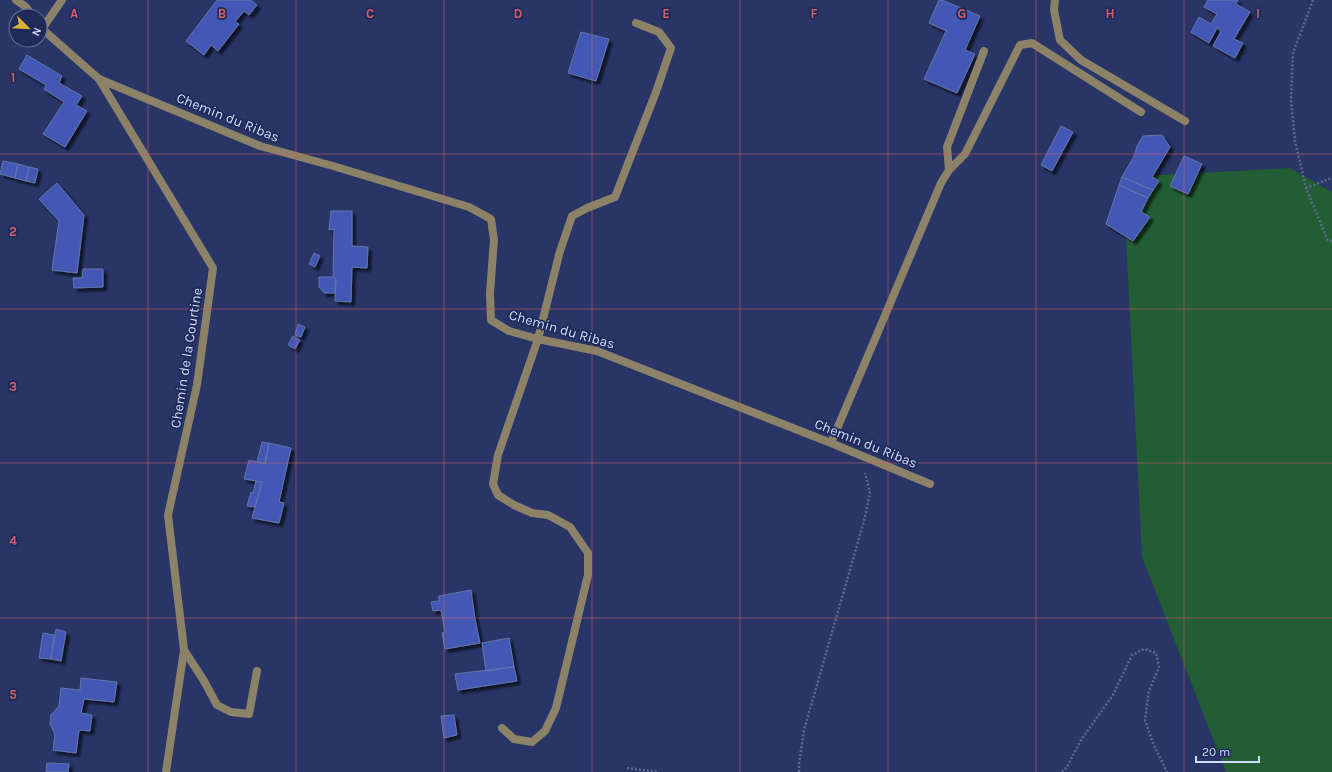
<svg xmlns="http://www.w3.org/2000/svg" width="1332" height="772" font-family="Karla,sans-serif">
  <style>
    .green { fill: #225d33 }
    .building { fill: #4359b4; stroke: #6374aa; filter: url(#shadow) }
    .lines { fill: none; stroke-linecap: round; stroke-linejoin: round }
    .path { stroke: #5c6893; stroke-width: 2.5; stroke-dasharray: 2 2; stroke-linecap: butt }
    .service { stroke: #8b8268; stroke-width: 8 }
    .minor { stroke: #8b8268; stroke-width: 8 }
    .grid { fill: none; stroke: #d55e67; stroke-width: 1; stroke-opacity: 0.55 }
    .labels { text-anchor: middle; stroke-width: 3.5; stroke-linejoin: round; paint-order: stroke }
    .street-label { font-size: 14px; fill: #d2ddfb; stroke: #1f2a5a }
    .grid-label { font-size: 13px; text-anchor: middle; font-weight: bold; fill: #d55e67; stroke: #1f2a5a; stroke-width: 3.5; stroke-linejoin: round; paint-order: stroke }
  </style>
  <defs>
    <filter id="shadow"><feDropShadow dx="3.5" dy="3.5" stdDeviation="1" flood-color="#0009"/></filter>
  </defs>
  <rect width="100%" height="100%" fill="#283566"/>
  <!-- green -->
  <path class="green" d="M 1290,168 L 1332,192 L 1332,772 L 1226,772 L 1142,557 L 1123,177 Z"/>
  <!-- building -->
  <path class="building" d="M 217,0 L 251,0 L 257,5 L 249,15 L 244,11 L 235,22 L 239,24 L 218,51 L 211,45 L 204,55 L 186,41 Z
    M 939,0 L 942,0 L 980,16 L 965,50 L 975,54 L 957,93 L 924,79 L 946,31 L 929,23 Z
    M 1208,0 L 1238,0 L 1236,4 L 1250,12 L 1234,39 L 1243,43 L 1235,58 L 1213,46 L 1221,31 L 1217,28 L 1209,43 L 1191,32 L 1199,17 L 1211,24 L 1217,14 L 1204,7 Z
    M 581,32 L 609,39 L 596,81 L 568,73 Z
    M 27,55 L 62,76 L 59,83 L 82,96 L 76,105 L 87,111 L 65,147 L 43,134 L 64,102 L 44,89 L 46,85 L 19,69 Z
    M 1061,126 L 1073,132 L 1052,171 L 1041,165 Z
    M 1162,135 L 1170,147 L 1152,177 L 1159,181 L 1153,190 L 1122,177 L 1134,156 L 1137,146 L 1143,136 Z
    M 1184,156 L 1202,164 L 1188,194 L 1170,186 Z
    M 3,161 L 18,164 L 15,178 L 0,174 Z
    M 18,164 L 29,167 L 26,181 L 15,178 Z
    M 29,167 L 38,169 L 35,183 L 26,181 Z
    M 1122,177 L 1153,190 L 1148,198 L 1119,185 Z
    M 57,183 L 84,215 L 77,273 L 52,270 L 59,221 L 39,199 Z
    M 1119,185 L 1148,198 L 1141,212 L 1150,217 L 1133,241 L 1106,224 Z
    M 331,211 L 352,211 L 352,246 L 368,247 L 367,268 L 352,267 L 351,302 L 335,301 L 336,279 L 333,277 L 334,229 L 329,230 Z
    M 314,253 L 320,256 L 315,267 L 309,264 Z
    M 83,269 L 103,269 L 103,287 L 74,288 L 73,278 L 82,278 Z
    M 319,277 L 333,277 L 336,279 L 335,293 L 324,293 L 319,287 Z
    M 298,324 L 305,327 L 301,337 L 295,335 Z
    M 293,336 L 300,340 L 295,349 L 288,345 Z
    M 262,442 L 269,443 L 265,464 L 257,462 Z
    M 269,443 L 291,448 L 279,502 L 284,503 L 279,523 L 252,518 L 262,482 L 244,479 L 249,460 L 265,464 Z
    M 256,481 L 262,482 L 255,507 L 247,506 L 251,492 L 253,493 Z
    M 471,590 L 475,619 L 480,643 L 445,649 L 442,633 L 445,632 L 441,610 L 433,611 L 431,602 L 439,601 L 439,596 Z
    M 56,629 L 66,632 L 61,661 L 51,659 Z
    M 43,633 L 54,635 L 51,659 L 39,658 Z
    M 509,638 L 514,667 L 486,671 L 482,643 Z
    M 514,667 L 517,681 L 458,690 L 455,674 Z
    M 81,678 L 117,682 L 114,702 L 84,699 L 81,713 L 92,715 L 90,731 L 79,730 L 76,753 L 53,750 L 55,734 L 50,724 L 51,715 L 59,706 L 61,688 L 80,690 Z
    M 454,715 L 457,735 L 444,738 L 441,716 Z
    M 47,763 L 69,764 L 68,772 L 46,772 Z"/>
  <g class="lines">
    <!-- path -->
    <path class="path" d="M 1313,0 L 1293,53 L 1291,99 L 1295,141 L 1306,188 L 1328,241 L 1332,241
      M 1306,188 L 1332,178
      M 627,768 L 658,772
      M 799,772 L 799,764 L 804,730 L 864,521 L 870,493 L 865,473
      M 1062,772 L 1067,767 L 1081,740 L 1113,695 L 1132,655 L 1144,649 L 1156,653 L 1159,667 L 1149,691 L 1145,720 L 1153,743 L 1167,772"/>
    <!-- service -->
    <path class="service" d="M 1055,0 L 1054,10 L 1060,40 L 1081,60 L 1185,121
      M 42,29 L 62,0
      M 99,79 L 260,146 L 333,166 L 469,207 L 491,219 L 494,240 L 490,293 L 491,320 L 509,331 L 538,339 L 597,351 L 831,443 L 930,484
      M 949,170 L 947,147 L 984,51
      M 831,443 L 941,183 L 949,170 L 965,154 L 1020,45 L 1032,43 L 1141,112
      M 184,650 L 204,681 L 217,705 L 231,712 L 249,714 L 257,671
      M 502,728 L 514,739 L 532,742 L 545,731 L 556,708 L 588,575 L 588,553 L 570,527 L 548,515 L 532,513 L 514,505 L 498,495 L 493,484 L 498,455 L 538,339 L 560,251 L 572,216 L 587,208 L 615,197 L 656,92 L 671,48 L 659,32 L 636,23"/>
    <!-- minor -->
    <path class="minor" d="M 16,0 L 26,7 L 32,16
      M 40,27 L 99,79 L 213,268 L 197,385 L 168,515 L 184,650 L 166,772"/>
  </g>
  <!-- grid -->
  <path class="grid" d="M 148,0 L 148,772M 296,0 L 296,772M 444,0 L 444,772M 592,0 L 592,772M 740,0 L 740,772M 888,0 L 888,772M 1036,0 L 1036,772M 1184,0 L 1184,772M 0,154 L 1332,154M 0,309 L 1332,309M 0,463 L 1332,463M 0,618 L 1332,618"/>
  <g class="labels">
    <!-- street labels -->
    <g class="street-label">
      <text transform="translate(228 117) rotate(22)" y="5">Chemin du Ribas</text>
      <text transform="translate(562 329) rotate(16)" y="5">Chemin du Ribas</text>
      <text transform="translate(186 358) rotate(-81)" y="5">Chemin de la Courtine</text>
      <text transform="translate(866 443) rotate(22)" y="5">Chemin du Ribas</text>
    </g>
  </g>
  <g class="grid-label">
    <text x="74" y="18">A</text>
    <text x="222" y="18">B</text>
    <text x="370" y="18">C</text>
    <text x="518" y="18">D</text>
    <text x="666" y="18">E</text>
    <text x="814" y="18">F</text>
    <text x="962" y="18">G</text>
    <text x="1110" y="18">H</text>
    <text x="1258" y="18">I</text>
    <text x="13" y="82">1</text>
    <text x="13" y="236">2</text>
    <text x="13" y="391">3</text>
    <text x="13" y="545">4</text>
    <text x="13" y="699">5</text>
  </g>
  <!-- north arrow -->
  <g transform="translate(28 28) rotate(114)"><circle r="19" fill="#1f2a5a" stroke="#67729a"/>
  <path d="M0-3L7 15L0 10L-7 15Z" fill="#dbb233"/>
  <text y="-6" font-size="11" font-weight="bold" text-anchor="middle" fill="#d2ddfb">N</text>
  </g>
  <!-- scale -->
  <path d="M1196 756v6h63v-6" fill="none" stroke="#d2ddfb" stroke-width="2"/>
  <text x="1202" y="756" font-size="12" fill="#d2ddfb" stroke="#1f2a5a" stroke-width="3" paint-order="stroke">20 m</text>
</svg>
